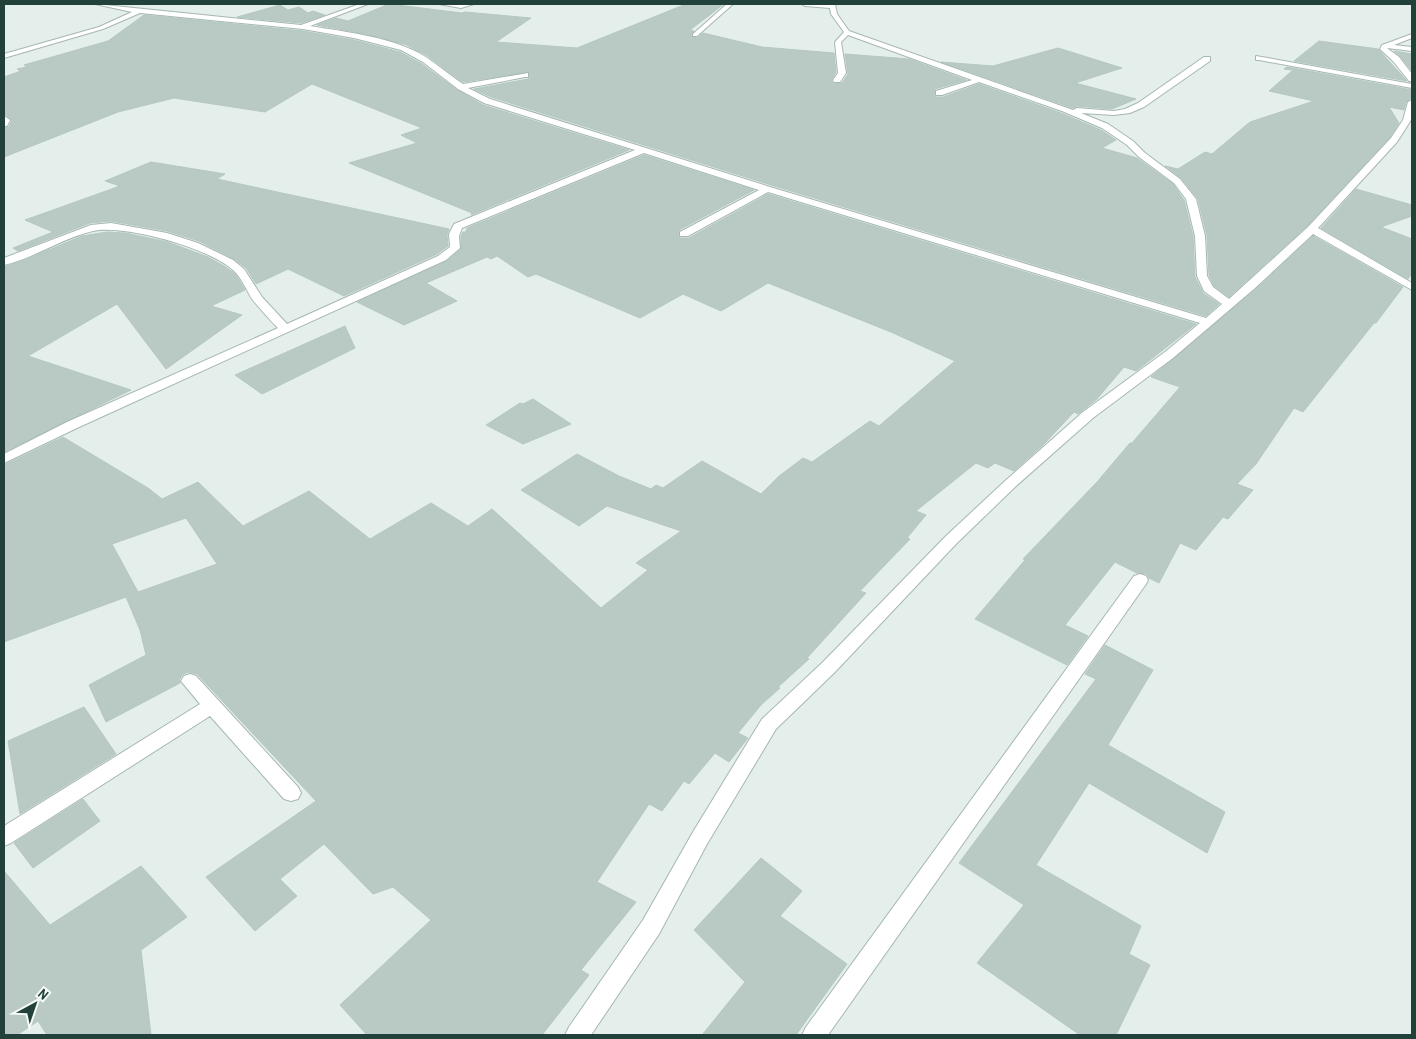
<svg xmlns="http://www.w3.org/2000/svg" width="1416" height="1039" font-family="'Archivo Narrow',sans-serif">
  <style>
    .building { fill: #b9c9c3; stroke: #b5c8c1; fill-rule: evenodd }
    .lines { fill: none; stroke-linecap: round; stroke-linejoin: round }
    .minor-casing { stroke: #a6b7b2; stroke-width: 2 }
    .minor { fill: #fff; fill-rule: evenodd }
  </style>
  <rect width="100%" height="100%" fill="#e4eeea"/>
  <!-- building -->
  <path class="building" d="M 389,4 L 462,13 L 465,12 L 531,18 L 496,42 L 577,48 L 686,4 L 724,4 L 690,30 L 694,31 L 692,37 L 697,38 L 703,33 L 762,47 L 834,53 L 836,72 L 831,81 L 834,84 L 842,83 L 848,74 L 845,54 L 909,59 L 966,80 L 935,89 L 934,95 L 936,97 L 943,97 L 979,84 L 1061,113 L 1101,130 L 1116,140 L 1102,148 L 1137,158 L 1173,184 L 1184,200 L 1193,236 L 1195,277 L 1203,293 L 1219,304 L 1206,316 L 771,185 L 491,97 L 474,89 L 528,79 L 530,77 L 529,72 L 463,82 L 426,55 L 407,45 L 366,34 L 317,25 L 336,18 L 348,21 Z
    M 280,5 L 288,10 L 299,7 L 308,13 L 313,11 L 325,15 L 301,23 L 237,17 Z
    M 144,15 L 303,31 L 354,40 L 400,52 L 422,64 L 457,90 L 483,105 L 629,150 L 471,215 L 472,213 L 349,163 L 417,143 L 401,135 L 422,128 L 312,84 L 265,112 L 174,98 L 118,112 L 4,157 L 4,128 L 9,127 L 12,120 L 4,114 L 4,77 L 21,71 L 17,69 L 27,67 L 24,65 L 108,41 Z
    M 1319,41 L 1378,49 L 1407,81 L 1294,61 Z
    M 1058,48 L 1122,68 L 1075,83 L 1136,99 L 1112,109 L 1077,106 L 1073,108 L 941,62 L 993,66 Z
    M 1394,51 L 1412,54 L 1412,71 L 1400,56 Z
    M 1287,67 L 1412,90 L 1412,98 L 1406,102 L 1404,110 L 1389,107 L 1399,123 L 1390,137 L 1307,226 L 1229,297 L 1214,286 L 1209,275 L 1207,236 L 1198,199 L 1181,178 L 1165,166 L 1178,169 L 1205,152 L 1212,154 L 1250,122 L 1314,101 L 1269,91 L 1293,70 L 1284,69 Z
    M 644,155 L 754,190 L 679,230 L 678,236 L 680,238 L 689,238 L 768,194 L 1196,324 L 1136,371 L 1124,367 L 1097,399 L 1078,414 L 1074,412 L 1043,445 L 1014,471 L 995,463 L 988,468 L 976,463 L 916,511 L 926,515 L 907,538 L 910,539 L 860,591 L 866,593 L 807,658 L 809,659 L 778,687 L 780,688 L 761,705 L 738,733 L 748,738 L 729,762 L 715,753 L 689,784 L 684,781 L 662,811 L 649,804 L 597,882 L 636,902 L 581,970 L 589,975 L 542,1035 L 367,1035 L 340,1005 L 431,920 L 393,887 L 373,894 L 324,844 L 280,879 L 297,896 L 255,931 L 206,877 L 316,801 L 197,674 L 189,672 L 183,674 L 179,680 L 180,683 L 106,722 L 89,685 L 146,655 L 140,630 L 126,597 L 4,642 L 4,465 L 63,437 L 148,488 L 162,499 L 198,482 L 243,526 L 309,491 L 370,539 L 431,503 L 468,526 L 492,509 L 601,608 L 648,570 L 636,563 L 681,531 L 607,506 L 579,526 L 521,490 L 577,454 L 619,476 L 651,489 L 656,485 L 663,488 L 702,461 L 761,494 L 778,477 L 803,458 L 812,462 L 870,421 L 879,426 L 955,361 L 891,332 L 768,283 L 721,311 L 683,294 L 640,318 L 536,274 L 528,277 L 497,256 L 491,259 L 487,257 L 426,283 L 457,301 L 404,325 L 357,302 L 447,261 L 461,249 L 461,236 L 463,232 L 466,232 L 467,228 ZM 186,518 L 217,564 L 138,592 L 112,544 Z
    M 151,162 L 225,174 L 217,179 L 449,229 L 447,234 L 448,246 L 437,254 L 344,296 L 288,269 L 256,284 L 246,268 L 234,259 L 199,241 L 167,231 L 111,221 L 90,223 L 18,251 L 13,248 L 53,232 L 25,220 L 120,186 L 105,181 Z
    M 1356,189 L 1412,205 L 1412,216 L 1381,227 L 1412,239 L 1412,273 L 1408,279 L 1321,228 Z
    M 107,232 L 125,233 L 168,242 L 208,257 L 224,266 L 235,274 L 245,290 L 211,306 L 242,315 L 166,369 L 117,304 L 28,356 L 131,390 L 4,452 L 4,267 L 27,259 L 82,236 Z
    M 1313,236 L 1403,287 L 1376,323 L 1374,323 L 1303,412 L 1294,408 L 1256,464 L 1237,484 L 1253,490 L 1228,519 L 1223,517 L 1196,550 L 1180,543 L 1159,583 L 1149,578 L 1147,574 L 1137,573 L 1115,562 L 1065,625 L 1088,636 L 1067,665 L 975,619 L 1025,560 L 1023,559 L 1097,482 L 1130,443 L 1132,443 L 1180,387 L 1151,377 L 1256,289 Z
    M 345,326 L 355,348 L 262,394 L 235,375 Z
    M 533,399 L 571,424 L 523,444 L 486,425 L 520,403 L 523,404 Z
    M 1105,645 L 1153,670 L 1108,745 L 1225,812 L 1207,853 L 1089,783 L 1036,865 L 1141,926 L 1129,954 L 1150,965 L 1116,1035 L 1080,1035 L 977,963 L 1024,905 L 959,863 L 1093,683 L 1096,679 L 1085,674 Z
    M 84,707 L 116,754 L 20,814 L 8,741 Z
    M 83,799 L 100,821 L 33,868 L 14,843 Z
    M 761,858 L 802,891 L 780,916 L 847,964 L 796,1035 L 702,1035 L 745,982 L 694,930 Z
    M 141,866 L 187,917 L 141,950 L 151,1035 L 47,1035 L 38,1021 L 17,1035 L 4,1035 L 4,871 L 50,925 Z"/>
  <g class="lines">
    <defs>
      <path id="minor" d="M 95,4 L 301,25 L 360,4 L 368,4 L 310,26 C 345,32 386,36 419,53 C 435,62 448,74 463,84 L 528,73 L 528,77 L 525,77 L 468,88 L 490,99 L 770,187 L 1206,318 L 1222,304 L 1204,291 L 1197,276 L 1195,236 L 1186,199 L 1174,183 L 1139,157 L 1127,145 L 1102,128 L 1062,111 L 979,82 L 942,95 L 936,95 L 936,91 L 972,80 L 848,35 L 841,42 L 846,73 L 840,82 L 834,82 L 833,80 L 838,73 L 835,42 L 844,32 L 831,14 L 830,8 L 805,6 L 802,4 L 835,4 L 837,14 L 849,31 L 1073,110 L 1077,108 L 1114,111 L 1125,109 L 1138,103 L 1204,57 L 1210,57 L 1210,61 L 1144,107 L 1130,113 L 1114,115 L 1081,113 L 1108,124 L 1133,141 L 1145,153 L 1180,179 L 1196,199 L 1205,236 L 1207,276 L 1213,287 L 1229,299 L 1308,227 L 1391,138 L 1403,120 L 1408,102 L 1412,100 L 1411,120 L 1397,142 L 1318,228 L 1412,283 L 1412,290 L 1313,234 L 1255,288 L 1173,358 L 1093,418 L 1015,487 L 956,544 L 835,672 L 776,729 L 707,844 L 659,934 L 591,1035 L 565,1035 L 569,1027 L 643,920 L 693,832 L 762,719 L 823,662 L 946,536 L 1005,481 L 1083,412 L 1165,352 L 1200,323 L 768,192 L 688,236 L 680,236 L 680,232 L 759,190 L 644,153 L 462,228 L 459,236 L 460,248 L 446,260 L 77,428 L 4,463 L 4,454 L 67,422 L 278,328 C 269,319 260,309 252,299 C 247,291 243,281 236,273 C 215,249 124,224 93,231 C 62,238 35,258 4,265 L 4,258 L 91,225 L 111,223 L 167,233 L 198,243 L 233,260 L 244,269 L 262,297 L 287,324 L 438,256 L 450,247 L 449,234 L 454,224 L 635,150 L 484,103 L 458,89 L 423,62 L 401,50 L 354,38 L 303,29 L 140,13 L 103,29 L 4,58 L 4,54 L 99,27 L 132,12 Z
        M 439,4 L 474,4 L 461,8 Z
        M 727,4 L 733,4 L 697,36 L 693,36 L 693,34 Z
        M 1412,34 L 1412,38 L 1394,45 L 1412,47 L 1412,51 L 1387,48 L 1399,57 L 1412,74 L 1412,81 L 1409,81 L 1393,61 L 1380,49 L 1382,45 Z
        M 1256,56 L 1412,84 L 1412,88 L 1259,60 L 1256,60 Z
        M 4,116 L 10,120 L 7,126 L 4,126 Z
        M 1140,574 L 1146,576 L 1148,580 L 1146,584 L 828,1035 L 802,1035 L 806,1027 L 1134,576 Z
        M 190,674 L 196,676 L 298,787 L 301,793 L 298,799 L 291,801 L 284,799 L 210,716 L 11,843 L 4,846 L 4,826 L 200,704 L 181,681 L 184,676 Z"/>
    </defs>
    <!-- minor casing -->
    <use href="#minor" class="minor-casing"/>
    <!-- minor -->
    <use href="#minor" class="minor"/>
  </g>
  <!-- border -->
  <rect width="1416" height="1039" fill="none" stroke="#22413a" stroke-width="10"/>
  <!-- north arrow -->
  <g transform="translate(35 1004) rotate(40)" stroke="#f5faf8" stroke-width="4" paint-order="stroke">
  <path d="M0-4L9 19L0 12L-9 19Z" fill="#22413a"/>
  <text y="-8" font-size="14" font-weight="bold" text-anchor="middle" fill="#22413a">N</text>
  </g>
</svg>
